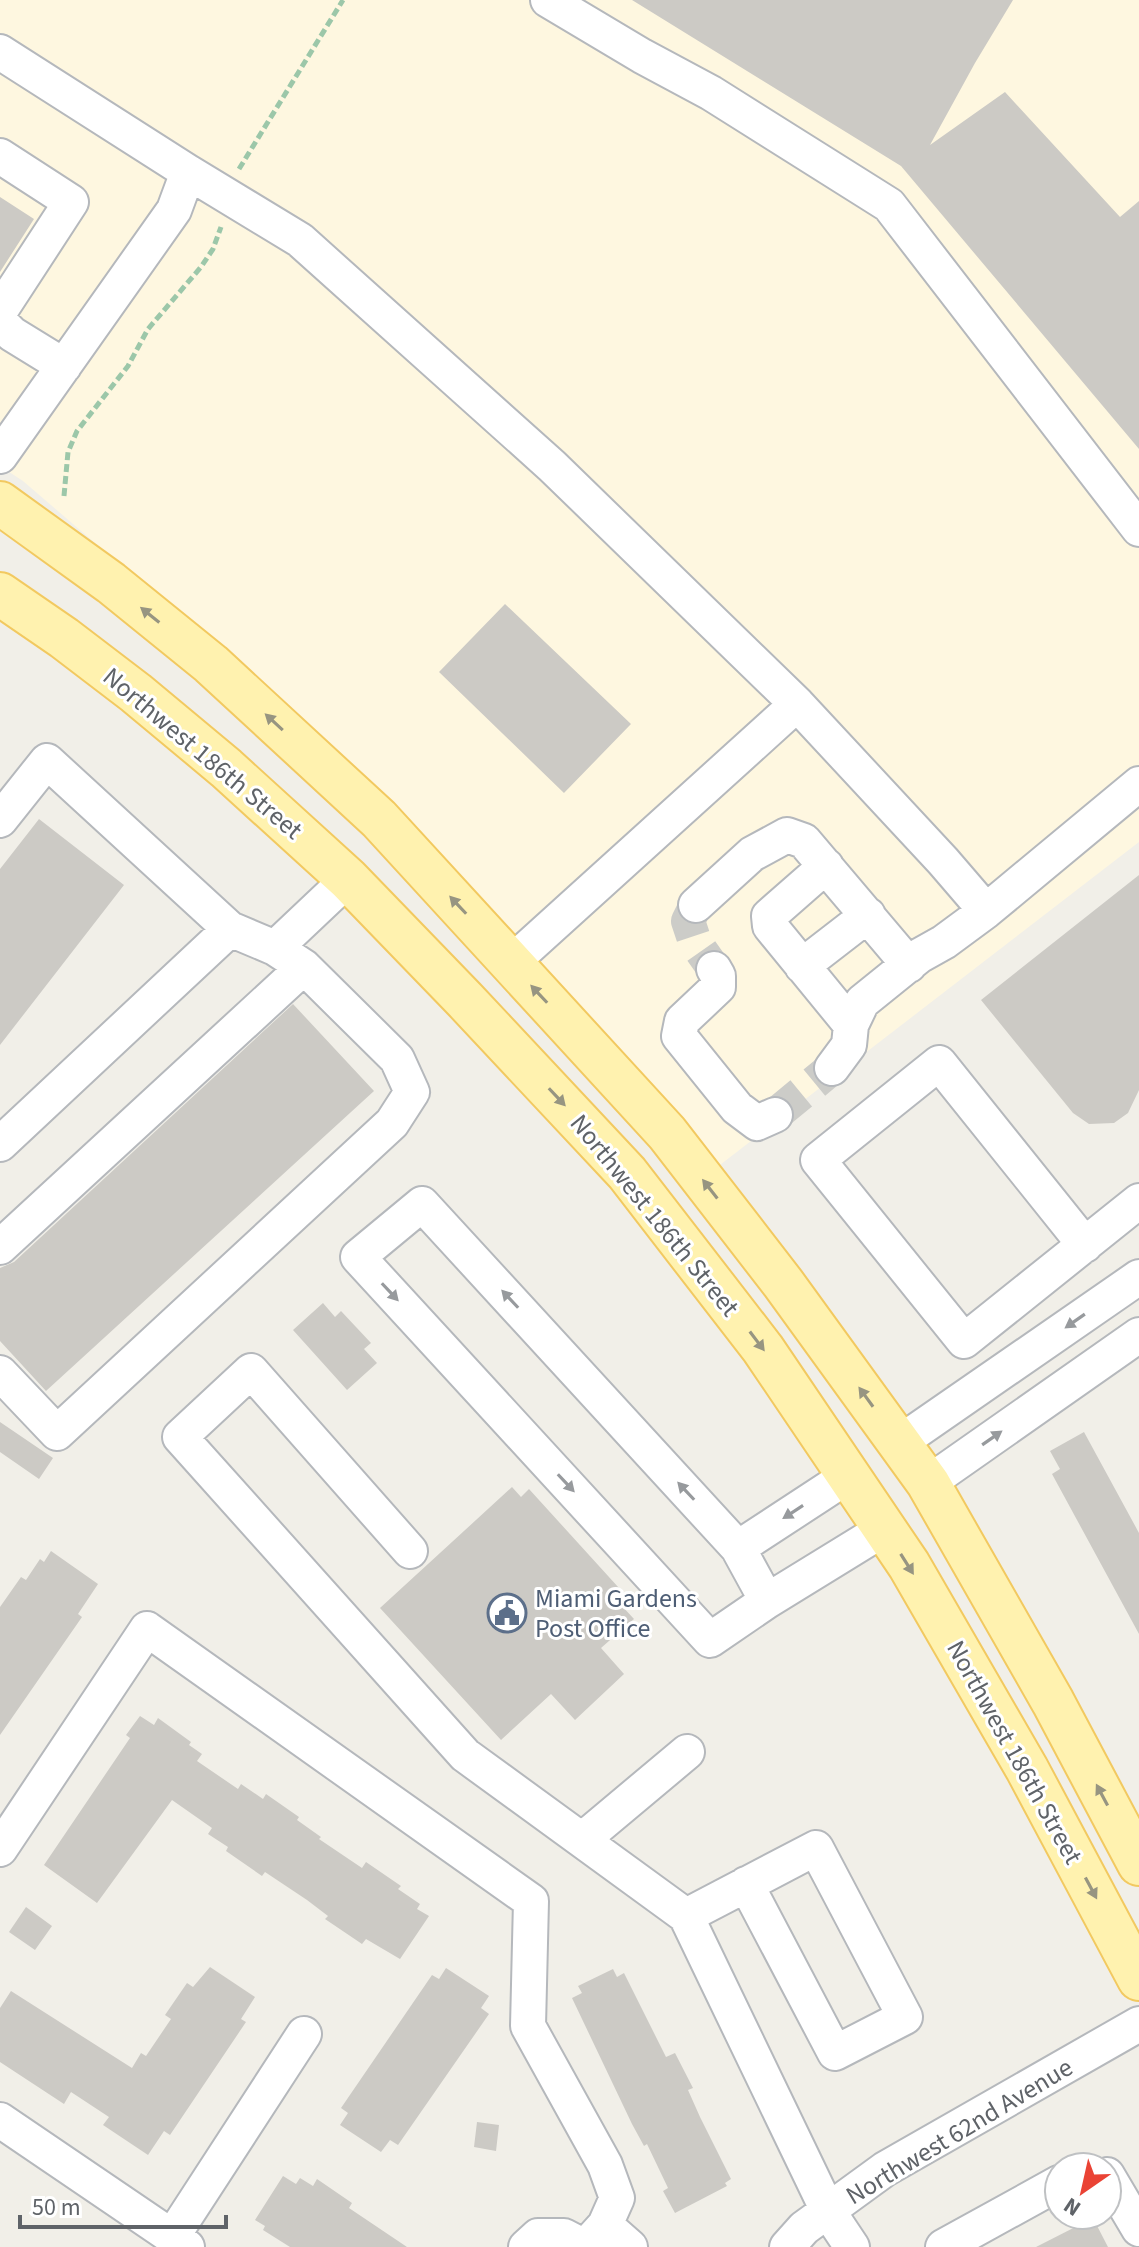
<svg xmlns="http://www.w3.org/2000/svg" width="1139" height="2247" font-family="'Source Sans 3',sans-serif">
  <style>
    .commercial { fill: #fef7e0 }
    .building { fill: #cccac5 }
    .lines { fill: none; stroke-linecap: round; stroke-linejoin: round }
    .minor-tunnel { stroke: #ccccc8; stroke-width: 34; stroke-dasharray: 34 17; stroke-linecap: butt }
    .minor-casing { stroke: #b5b8bc; stroke-width: 38 }
    .major-casing { stroke: #f2c960; stroke-width: 46 }
    .path { stroke: #9cc7a9; stroke-width: 5; stroke-dasharray: 8 4; stroke-linecap: butt }
    .minor { stroke: #fff; stroke-width: 34 }
    .major { stroke: #fff2af; stroke-width: 42 }
    .oneway { fill: #979581 }
    .oneway2 { fill: #979a9d }
    .labels { text-anchor: middle; stroke-width: 6; stroke-linejoin: round; paint-order: stroke }
    .street-label { font-size: 26px; fill: #5f6368; stroke: #fff }
    .service-label { font-size: 26px; fill: #4e5e75; stroke: #fff; text-anchor: start }
  </style>
  <rect width="100%" height="100%" fill="#f1efe8"/>
  <!-- commercial -->
  <path class="commercial" d="M 0,0 L 1139,0 L 1139,842 L 716,1168 L 359,770 L 23,481 L 0,466 Z"/>
  <!-- building -->
  <path class="building" d="M 632,0 L 1013,0 L 975,63 L 930,145 L 1005,92 L 1120,217 L 1139,201 L 1139,449 L 901,166 Z
    M 0,197 L 34,219 L 0,272 Z
    M 505,604 L 631,724 L 564,793 L 439,672 Z
    M 39,819 L 124,885 L 0,1045 L 0,869 Z
    M 1139,875 L 1139,1090 L 1128,1113 L 1114,1123 L 1089,1124 L 1073,1113 L 981,1000 Z
    M 293,1004 L 374,1091 L 46,1391 L 0,1341 L 0,1268 L 14,1262 Z
    M 323,1303 L 335,1317 L 341,1311 L 371,1343 L 364,1349 L 377,1363 L 347,1390 L 293,1330 Z
    M 0,1422 L 53,1458 L 39,1479 L 0,1452 Z
    M 1084,1432 L 1139,1533 L 1139,1634 L 1052,1474 L 1060,1469 L 1050,1451 Z
    M 512,1487 L 521,1497 L 529,1489 L 629,1599 L 622,1606 L 634,1619 L 601,1648 L 624,1674 L 575,1720 L 551,1694 L 501,1740 L 380,1608 Z
    M 51,1551 L 98,1584 L 78,1614 L 82,1617 L 0,1735 L 0,1607 L 21,1577 L 26,1580 L 40,1559 L 44,1562 Z
    M 140,1716 L 154,1725 L 158,1718 L 191,1742 L 189,1745 L 202,1754 L 197,1761 L 238,1789 L 241,1784 L 263,1799 L 266,1794 L 299,1817 L 297,1820 L 321,1837 L 319,1839 L 362,1868 L 366,1862 L 401,1886 L 398,1889 L 420,1904 L 417,1909 L 429,1916 L 400,1959 L 366,1939 L 362,1944 L 325,1919 L 328,1916 L 307,1900 L 265,1872 L 262,1876 L 226,1851 L 228,1847 L 208,1834 L 212,1828 L 172,1800 L 97,1903 L 44,1865 L 130,1738 L 126,1735 Z
    M 26,1907 L 52,1926 L 35,1950 L 9,1932 Z
    M 210,1967 L 255,1997 L 241,2019 L 246,2022 L 170,2135 L 164,2131 L 148,2155 L 103,2125 L 109,2117 L 71,2092 L 64,2104 L 0,2062 L 0,2008 L 11,1991 L 132,2068 L 141,2053 L 146,2056 L 171,2019 L 165,2015 L 187,1983 L 193,1987 Z
    M 446,1968 L 489,1996 L 481,2008 L 489,2014 L 398,2145 L 390,2140 L 381,2152 L 340,2125 L 348,2113 L 341,2108 L 432,1975 L 439,1979 Z
    M 613,1969 L 617,1977 L 624,1973 L 666,2057 L 675,2053 L 693,2088 L 688,2090 L 700,2117 L 731,2179 L 725,2183 L 727,2186 L 675,2213 L 663,2191 L 668,2188 L 647,2144 L 644,2146 L 632,2124 L 572,1998 L 582,1993 L 578,1986 Z
    M 477,2122 L 499,2125 L 496,2151 L 474,2147 Z
    M 283,2176 L 296,2184 L 300,2178 L 313,2186 L 317,2179 L 352,2203 L 349,2208 L 407,2247 L 290,2247 L 263,2230 L 265,2226 L 255,2220 Z
    M 1093,2218 L 1108,2247 L 1036,2247 Z"/>
  <g class="lines">
    <!-- minor-tunnel -->
    <path class="minor-tunnel" d="M 696,905 L 688,921 L 695,942 L 714,969
      M 775,1115 L 832,1068"/>
    <defs>
      <path id="minor" d="M 548,0 L 642,56 L 711,93 L 889,205 L 1139,529
        M 0,52 L 188,172
        M 0,156 L 71,202 L 0,311
        M 0,322 L 12,334 L 64,366
        M 0,456 L 174,210 L 188,172 L 300,240 L 552,466 L 797,704 L 943,861 L 986,911 L 1139,784
        M 0,820 L 47,761 L 230,929 L 0,1144
        M 826,866 L 769,916 L 770,926 L 851,1025
        M 696,905 L 752,854 L 787,835 L 804,841 L 909,965
        M 275,948 L 348,879
        M 511,963 L 797,704
        M 802,966 L 868,915
        M 714,969 L 718,976 L 718,987 L 682,1021 L 679,1036 L 737,1108 L 757,1123 L 775,1115
        M 832,1068 L 849,1045 L 851,1025 L 862,1002 L 919,956 L 944,942 L 986,911
        M 1085,1245 L 939,1063 L 818,1160 L 964,1341 L 1139,1201
        M 0,1247 L 304,967
        M 0,1373 L 57,1433 L 392,1123 L 412,1092 L 397,1059 L 304,967 L 275,948 L 230,929
        M 899,1443 L 1139,1277
        M 928,1483 L 1139,1335
        M 738,1548 L 848,1476
        M 410,1551 L 251,1371 L 180,1437 L 465,1755 L 686,1916 L 828,2211 L 852,2247
        M 767,1601 L 738,1548 L 422,1204 L 358,1257 L 710,1640 L 767,1601 L 884,1529
        M 582,1840 L 687,1752
        M 0,1849 L 147,1629 L 531,1901 L 528,2026 L 605,2165 L 617,2198 L 605,2225 L 585,2247
        M 686,1916 L 816,1848 L 905,2017 L 835,2053 L 746,1884
        M 0,2120 L 187,2247
        M 1107,2175 L 1139,2229
        M 605,2225 L 630,2247
        M 172,2237 L 304,2034
        M 526,2247 L 538,2236 L 564,2236 L 585,2247
        M 787,2247 L 804,2228 L 885,2169 L 1139,2024
        M 943,2247 L 1059,2183"/>
      <path id="major" d="M 0,503 L 111,583 L 211,664 L 379,819 L 667,1133 L 783,1283 L 928,1483 L 1053,1702 L 1139,1864
        M 0,594 L 64,638 L 136,693 L 226,768 L 348,879 L 465,1000 L 627,1173 L 763,1349 L 909,1565 L 1027,1769 L 1139,1979"/>
    </defs>
    <!-- minor casing -->
    <use href="#minor" class="minor-casing"/>
    <!-- major casing -->
    <use href="#major" class="major-casing"/>
    <!-- path -->
    <path class="path" d="M 239,169 L 343,0
      M 64,496 L 68,452 L 77,431 L 128,366 L 148,329 L 201,267 L 213,249 L 221,227"/>
    <!-- minor -->
    <use href="#minor" class="minor"/>
    <!-- major -->
    <use href="#major" class="major"/>
  </g>
  <!-- one-way arrows -->
  <defs><path id="oneway-solid" d="M-6-.8H1V-3.2L6.5 0L1 3.2V.8H-6Z" transform="scale(2)"/></defs>
  <g class="oneway">
    <use href="#oneway-solid" transform="translate(150 615) rotate(-141)"/>
    <use href="#oneway-solid" transform="translate(274 722) rotate(-137)"/>
    <use href="#oneway-solid" transform="translate(458 905) rotate(-133)"/>
    <use href="#oneway-solid" transform="translate(539 994) rotate(-133)"/>
    <use href="#oneway-solid" transform="translate(557 1097) rotate(47)"/>
    <use href="#oneway-solid" transform="translate(710 1189) rotate(-128)"/>
    <use href="#oneway-solid" transform="translate(757 1341) rotate(53)"/>
    <use href="#oneway-solid" transform="translate(866 1397) rotate(-126)"/>
    <use href="#oneway-solid" transform="translate(907 1564) rotate(58)"/>
    <use href="#oneway-solid" transform="translate(1102 1795) rotate(-118)"/>
    <use href="#oneway-solid" transform="translate(1091 1888) rotate(62)"/>
  </g>
  <g class="oneway2">
    <use href="#oneway-solid" transform="translate(390 1292) rotate(47)"/>
    <use href="#oneway-solid" transform="translate(510 1299) rotate(-133)"/>
    <use href="#oneway-solid" transform="translate(1075 1321) rotate(145)"/>
    <use href="#oneway-solid" transform="translate(992 1438) rotate(-35)"/>
    <use href="#oneway-solid" transform="translate(566 1483) rotate(47)"/>
    <use href="#oneway-solid" transform="translate(686 1491) rotate(-133)"/>
    <use href="#oneway-solid" transform="translate(793 1512) rotate(147)"/>
  </g>
  <!-- icons -->
  <defs>
    <symbol id="civic-ring" viewBox="-11 -11 22 22"><circle r="9.5" fill="#fff" stroke="#5c6f8a" stroke-width="1.5"/><path d="M-.6-6.5H3V-4.5H.6V-3L4-1V1h2V6H-6V1h2V-1L-.6-3ZM-1.2 2.5V6h2.4V2.5Z" fill="#5c6f8a"/></symbol>
  </defs>
  <g fill-rule="evenodd">
    <use href="#civic-ring" x="485" y="1591" width="44" height="44"/>
  </g>
  <g class="labels">
    <!-- street labels -->
    <g class="street-label">
      <text transform="translate(203 753) rotate(40)" y="9">Northwest 186th Street</text>
      <text transform="translate(655 1215) rotate(51)" y="9">Northwest 186th Street</text>
      <text transform="translate(1015 1752) rotate(61)" y="9">Northwest 186th Street</text>
      <text transform="translate(959 2131) rotate(-31)" y="9">Northwest 62nd Avenue</text>
    </g>
    <!-- service labels -->
    <g class="service-label">
      <text x="535" y="1607">Miami Gardens<tspan x="535" dy="30">Post Office</tspan></text>
    </g>
  </g>
  <!-- north arrow -->
  <g transform="translate(1083 2191) rotate(214)"><circle r="38" fill="#ffffff" stroke="#bfc1c3" stroke-width="2"/>
  <path d="M0-6L14 30L0 20L-14 30Z" fill="#ea4335"/>
  <text y="-12" font-size="22" font-weight="bold" text-anchor="middle" fill="#5f6368">N</text>
  </g>
  <!-- scale -->
  <path d="M20 2215v12h206v-12" fill="none" stroke="#5f6368" stroke-width="4"/>
  <text x="32" y="2215" font-size="24" fill="#5f6368" stroke="#ffffff" stroke-width="6" paint-order="stroke">50 m</text>
</svg>
